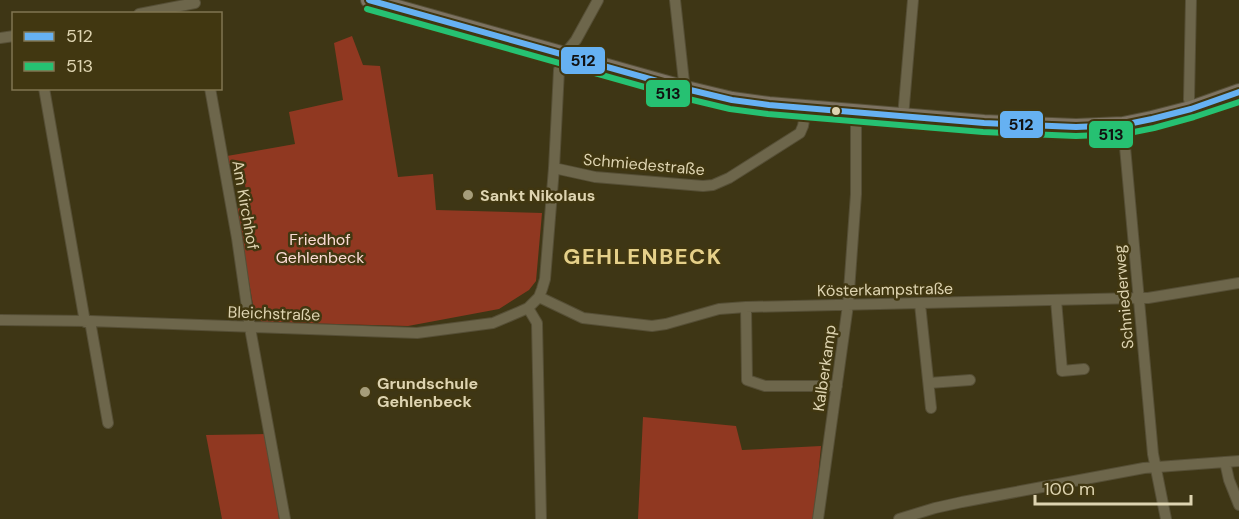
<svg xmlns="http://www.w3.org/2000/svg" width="1239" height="519" font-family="'DM Sans',sans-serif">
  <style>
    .green { fill: #903821 }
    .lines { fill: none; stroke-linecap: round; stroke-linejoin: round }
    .minor-casing { stroke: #564f36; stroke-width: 12 }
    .primary-casing { stroke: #564f36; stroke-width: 18 }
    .minor { stroke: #6d664b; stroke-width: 10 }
    .primary { stroke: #7d7362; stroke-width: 16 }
    .bus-1-casing { stroke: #413711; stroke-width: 10 }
    .bus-2-casing { stroke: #413711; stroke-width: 10 }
    .bus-1 { stroke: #66b1f2; stroke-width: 6 }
    .bus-2 { stroke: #26c172; stroke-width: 6 }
    .bus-dot { fill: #ded4b1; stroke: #413711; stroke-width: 2 }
    .poi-dot { fill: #a69d7a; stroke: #413711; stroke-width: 2 }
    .labels { text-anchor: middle; stroke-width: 5; stroke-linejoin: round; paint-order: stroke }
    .street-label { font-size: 16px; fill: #ded4b1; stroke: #413711 }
    .poi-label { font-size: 16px; font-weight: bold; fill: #ded4b1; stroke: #413711; text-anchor: start }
    .park-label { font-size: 16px; fill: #fbdbd4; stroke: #413711 }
    .district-label { font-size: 22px; font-weight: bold; letter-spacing: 1.5px; fill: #e5d089; stroke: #413711 }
    .line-badge { stroke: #413711; stroke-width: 2 }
    .pale-badge-label { font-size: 16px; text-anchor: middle; font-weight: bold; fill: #111 }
  </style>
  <rect width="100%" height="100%" fill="#3e3615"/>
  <!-- green -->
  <path class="green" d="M 352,36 L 363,65 L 380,66 L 398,177 L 433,174 L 436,210 L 542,213 L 536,281 L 529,290 L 499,309 L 408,326 L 262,322 L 255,316 L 236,209 L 249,206 L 241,163 L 228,164 L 227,156 L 295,144 L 289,112 L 343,100 L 334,43 Z
    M 643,417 L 736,426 L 742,450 L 821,446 L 814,519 L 638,519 Z
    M 267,434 L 279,519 L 222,519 L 206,435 Z"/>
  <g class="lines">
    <defs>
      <path id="minor" d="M 675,0 L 684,82 L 682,88
        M 139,14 L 195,3
        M 0,38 L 14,36
        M 44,88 L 85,322
        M 210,88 L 237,238 L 250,328 L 285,519
        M 1191,109 L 1189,99 L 1191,0
        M 903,117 L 913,0
        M 1123,125 L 1153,454 L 1166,519
        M 554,168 L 595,177 L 703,186 L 713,185 L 729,178 L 800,133 L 803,126 L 806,109
        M 539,297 L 583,318 L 652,326 L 666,324 L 719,309 L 746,307 L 1138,298 L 1148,298 L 1239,283
        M 1056,300 L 1062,371 L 1084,369
        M 920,304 L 931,408
        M 746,307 L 747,380 L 765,386 L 837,386
        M 528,308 L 537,323 L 541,519
        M 0,320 L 90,321 L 417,333 L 493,323 L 519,312 L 528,308 L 539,297 L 542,289 L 545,279 L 554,168 L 559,70 L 564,55 L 576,40 L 598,0
        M 90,321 L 108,423
        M 929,383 L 970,380
        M 1225,462 L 1229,480 L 1239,505
        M 818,519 L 848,305 L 856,194 L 856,113
        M 899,519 L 935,508 L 962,502 L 1144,468 L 1239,461"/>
      <path id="primary" d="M 369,0 L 682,88 L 732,100 L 769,105 L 984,123 L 1076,127 L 1123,125 L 1152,119 L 1191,109 L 1239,92"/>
    </defs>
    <!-- minor casing -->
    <use href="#minor" class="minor-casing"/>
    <!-- primary casing -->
    <use href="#primary" class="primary-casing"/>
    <!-- minor -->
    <use href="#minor" class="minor"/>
    <!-- primary -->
    <use href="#primary" class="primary"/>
    <defs>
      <path id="bus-1" d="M 369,0 L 682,88 L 732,100 L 769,105 L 984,123 L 1076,127 L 1123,125 L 1152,119 L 1191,109 L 1239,92"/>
      <path id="bus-2" d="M 367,9 L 680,97 L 730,109 L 768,114 L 983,132 L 1076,136 L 1124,134 L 1154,128 L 1194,117 L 1239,102"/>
    </defs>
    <!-- bus-1 casing -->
    <use href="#bus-1" class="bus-1-casing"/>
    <!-- bus-2 casing -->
    <use href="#bus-2" class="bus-2-casing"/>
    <!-- bus-1 -->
    <use href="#bus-1" class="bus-1"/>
    <!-- bus-2 -->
    <use href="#bus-2" class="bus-2"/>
  </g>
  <!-- markers -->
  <circle class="bus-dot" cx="836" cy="111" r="5"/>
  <g class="poi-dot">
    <circle cx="468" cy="195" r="6"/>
    <circle cx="365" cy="392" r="6"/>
  </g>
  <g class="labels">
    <!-- street labels -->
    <g class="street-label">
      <text transform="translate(644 164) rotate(5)" y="6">Schmiedestraße</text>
      <text transform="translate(246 205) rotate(80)" y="6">Am Kirchhof</text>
      <text transform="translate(885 289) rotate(-1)" y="6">Kösterkampstraße</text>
      <text transform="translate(1123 297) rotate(-95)" y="6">Schniederweg</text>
      <text transform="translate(274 313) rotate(2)" y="6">Bleichstraße</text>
      <text transform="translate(824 368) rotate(-82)" y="6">Kalberkamp</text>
    </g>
    <!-- poi labels -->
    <g class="poi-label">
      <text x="480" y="201">Sankt Nikolaus</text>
      <text x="377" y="389">Grundschule<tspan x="377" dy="18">Gehlenbeck</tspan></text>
    </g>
    <!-- park labels -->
    <g class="park-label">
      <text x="320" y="245">Friedhof<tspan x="320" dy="18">Gehlenbeck</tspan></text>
    </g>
    <!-- district labels -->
    <g class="district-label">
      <text x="643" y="264">GEHLENBECK</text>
    </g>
  </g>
  <g class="line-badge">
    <rect x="560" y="46" width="46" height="29" rx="6" fill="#66b1f2"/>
    <rect x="645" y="79" width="46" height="29" rx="6" fill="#26c172"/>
    <rect x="999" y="110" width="45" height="29" rx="6" fill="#66b1f2"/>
    <rect x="1088" y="120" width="46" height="29" rx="6" fill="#26c172"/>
  </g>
  <g class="pale-badge-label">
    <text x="583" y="66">512</text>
    <text x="668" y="99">513</text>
    <text x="1021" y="130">512</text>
    <text x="1111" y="140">513</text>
  </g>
  <!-- legend -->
  <rect x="12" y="12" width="210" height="78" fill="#413711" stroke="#807651" stroke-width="1.5"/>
  <rect x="24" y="32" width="30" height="9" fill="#66b1f2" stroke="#807651" stroke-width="1.5"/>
  <text x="66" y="42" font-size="18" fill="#ded4b1">512</text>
  <rect x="24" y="62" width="30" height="9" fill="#26c172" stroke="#807651" stroke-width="1.5"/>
  <text x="66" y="72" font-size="18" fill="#ded4b1">513</text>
  <!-- scale -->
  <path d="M1035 495v9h156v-9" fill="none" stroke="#ded4b1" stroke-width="3"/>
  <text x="1044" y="495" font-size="18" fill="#ded4b1" stroke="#413711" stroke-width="4.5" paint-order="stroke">100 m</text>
</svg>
